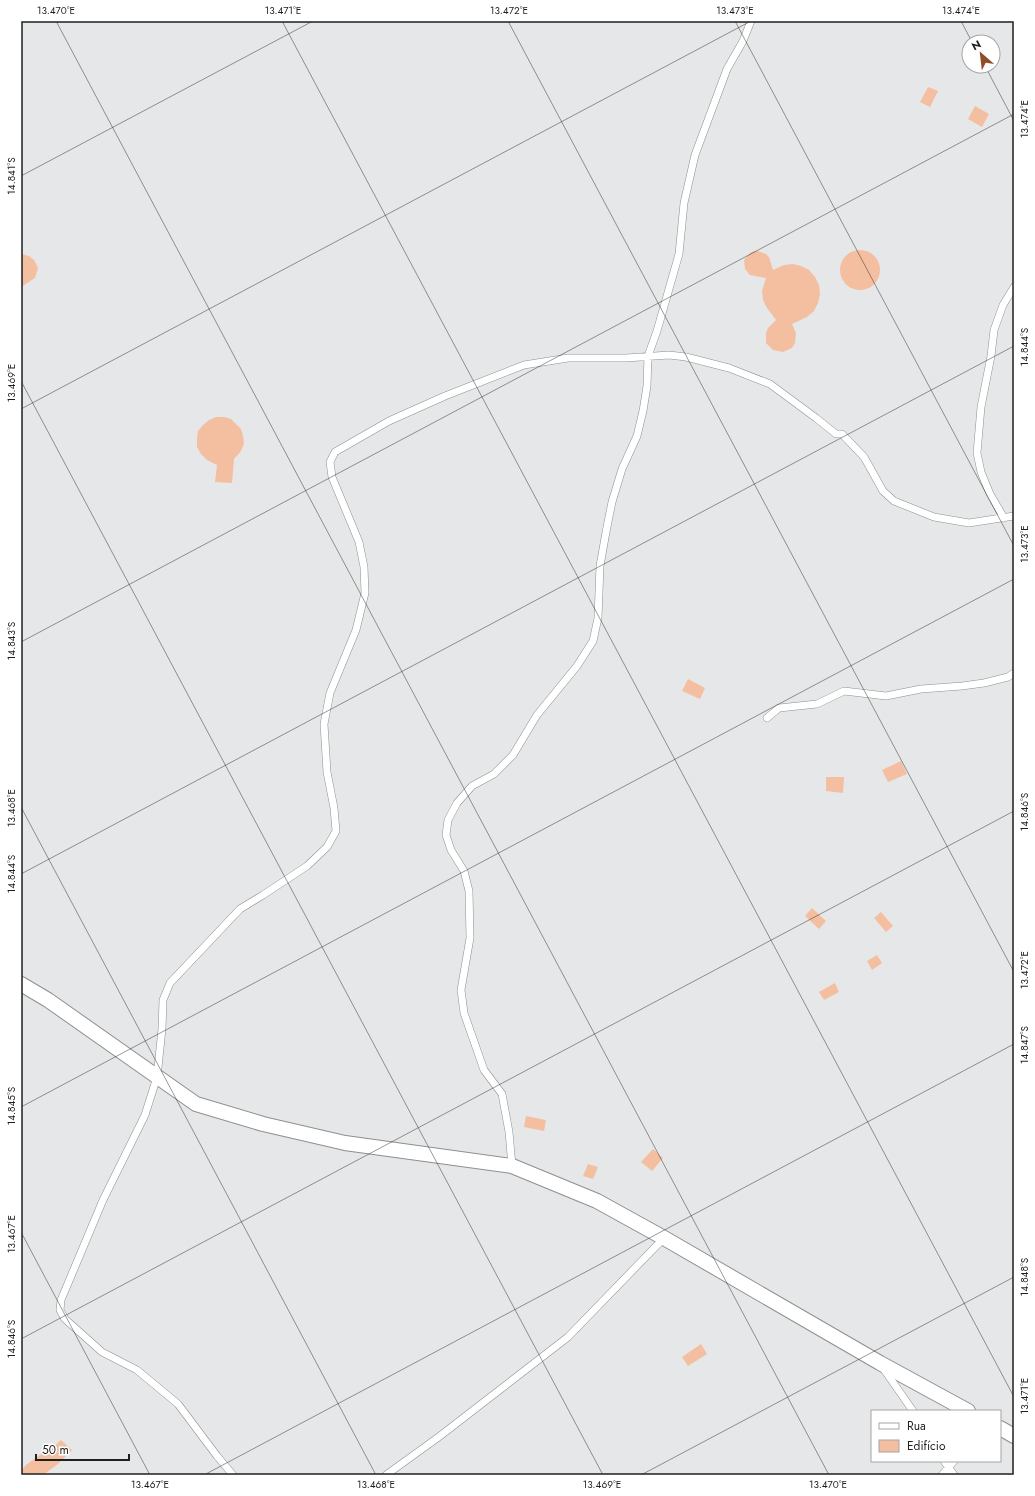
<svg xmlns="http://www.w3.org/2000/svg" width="1035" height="1496" font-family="Jost,sans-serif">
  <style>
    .building { fill: #f4bfa0 }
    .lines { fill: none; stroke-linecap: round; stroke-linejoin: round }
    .lane-casing { stroke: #8e8f90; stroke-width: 8 }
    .street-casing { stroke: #8e8f90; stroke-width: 16 }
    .lane { stroke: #fff; stroke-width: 7 }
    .street { stroke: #fff; stroke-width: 14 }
    .ticks { fill: none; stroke: #1e1f1f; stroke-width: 1; stroke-opacity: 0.45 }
    .neatline { fill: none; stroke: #1e1f1f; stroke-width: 1.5 }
    .ticks-label { font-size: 10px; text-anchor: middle; fill: #1e1f1f }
  </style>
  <rect width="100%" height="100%" fill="#e6e7e8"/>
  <!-- building -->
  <path class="building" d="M 928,87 L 938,91 L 930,107 L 920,102 Z
    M 975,106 L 989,114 L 982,127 L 968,119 Z
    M840 270a20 20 0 1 1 40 0a20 20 0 1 1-40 0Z
    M 754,251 L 758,251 L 766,254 L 769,257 L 773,270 L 784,265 L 793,264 L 801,266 L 809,270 L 815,277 L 819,285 L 820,294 L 818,303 L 814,311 L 807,317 L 792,324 L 796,333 L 795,343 L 792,348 L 783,352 L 773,350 L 766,343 L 766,333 L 768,328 L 776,320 L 767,308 L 763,300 L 762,291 L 766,278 L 750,275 L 745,269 L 744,260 L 750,253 Z
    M 21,254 L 29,256 L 34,260 L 38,268 L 35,278 L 21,287 Z
    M 216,417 L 224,417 L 231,419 L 241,429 L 243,436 L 244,444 L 241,451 L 234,459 L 232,483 L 215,482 L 217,465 L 207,460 L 201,454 L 197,447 L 197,439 L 198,431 L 203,425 L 209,420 Z
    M 688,679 L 705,688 L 700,699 L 682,691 Z
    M 901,761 L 907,774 L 888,782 L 882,770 Z
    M 826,777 L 844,777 L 843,793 L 826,791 Z
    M 812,908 L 826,921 L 819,929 L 805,916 Z
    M 881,912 L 893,926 L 886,932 L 874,918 Z
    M 877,955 L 882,963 L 872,970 L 867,961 Z
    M 835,983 L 839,992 L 824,1000 L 819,992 Z
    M 526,1116 L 546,1120 L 544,1131 L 524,1127 Z
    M 653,1149 L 663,1158 L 652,1171 L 641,1162 Z
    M 588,1164 L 598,1167 L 593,1179 L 583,1176 Z
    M 701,1344 L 707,1354 L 688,1366 L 682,1357 Z
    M 61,1440 L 72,1450 L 58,1464 L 43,1475 L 21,1475 L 21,1470 L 26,1465 L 48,1449 L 52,1448 Z"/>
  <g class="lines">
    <defs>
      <path id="lane" d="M 1004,518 L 990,494 L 981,472 L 977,453 L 981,407 L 991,356 L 994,330 L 1003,305 L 1014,287
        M 767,718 L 779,708 L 817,704 L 844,691 L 886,696 L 921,689 L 962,686 L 984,683 L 1008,677 L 1014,673
        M 512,1166 L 509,1132 L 502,1094 L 484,1070 L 464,1013 L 461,990 L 470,938 L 469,891 L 464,871 L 451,850 L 446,835 L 448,820 L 457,803 L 472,786 L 494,774 L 513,755 L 537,715 L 577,666 L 593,641 L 598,618 L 600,566 L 606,532 L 612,502 L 622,469 L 637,436 L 643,411 L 647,386 L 648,356 L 657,331 L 679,254 L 684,203 L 695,155 L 727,69 L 743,41 L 751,21
        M 883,1368 L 913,1411
        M 944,1461 L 954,1475
        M 233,1475 L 217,1456 L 178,1404 L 137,1370 L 102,1352 L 65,1319 L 60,1310 L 61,1300 L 103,1200 L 145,1115 L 157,1077 L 162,1029 L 163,1000 L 170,983 L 240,909 L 263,895 L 307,866 L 327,847 L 336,831 L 334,808 L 327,772 L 324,724 L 330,693 L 356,630 L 365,593 L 364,567 L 359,542 L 332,477 L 330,462 L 335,452 L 389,421 L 445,396 L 524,365 L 568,358 L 626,358 L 669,355 L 686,357 L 729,368 L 770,384 L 816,418 L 836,434 L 842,434 L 864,457 L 883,491 L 894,501 L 934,517 L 969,523 L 1014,516
        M 386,1475 L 440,1436 L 568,1337 L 664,1238
        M 942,1475 L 954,1461"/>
      <path id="street" d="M 21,984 L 48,1000 L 196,1104 L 263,1124 L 345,1143 L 512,1166 L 597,1201 L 664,1238 L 880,1363 L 968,1411
        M 1000,1428 L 1014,1436"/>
    </defs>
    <!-- lane casing -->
    <use href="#lane" class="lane-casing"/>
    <!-- street casing -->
    <use href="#street" class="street-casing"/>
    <!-- lane -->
    <use href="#lane" class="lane"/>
    <!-- street -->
    <use href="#street" class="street"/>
  </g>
  <!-- ticks -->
  <path class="ticks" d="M 56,21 L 829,1475M 282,21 L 1014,1397M 508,21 L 1014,972M 735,21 L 1014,546M 961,21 L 972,42M 985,66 L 1014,121M 21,176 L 313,21M 21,381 L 603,1475M 21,409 L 751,21M 21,642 L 1014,114M 21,807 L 376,1475M 21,874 L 1014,346M 21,1107 L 1014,579M 21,1232 L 150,1475M 21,1339 L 1014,811M 204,1475 L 1014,1044M 641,1475 L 1014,1277"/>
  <!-- border -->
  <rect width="1035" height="1496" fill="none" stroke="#ffffff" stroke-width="44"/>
  <!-- legend -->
  <rect x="871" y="1410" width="130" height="52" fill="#ffffff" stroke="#a5a5a5"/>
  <rect x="879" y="1423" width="20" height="6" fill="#ffffff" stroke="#a5a5a5"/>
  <text x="907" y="1430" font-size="12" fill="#1e1f1f">Rua</text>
  <rect x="879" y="1440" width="20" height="12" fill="#f4bfa0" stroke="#a5a5a5"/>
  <text x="907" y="1450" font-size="12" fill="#1e1f1f">Edifício</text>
  <!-- north arrow -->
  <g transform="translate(981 54) rotate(332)"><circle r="19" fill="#ffffff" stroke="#a5a5a5"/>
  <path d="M0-3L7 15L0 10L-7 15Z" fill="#934d26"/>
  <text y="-6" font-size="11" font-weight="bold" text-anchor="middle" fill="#1e1f1f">N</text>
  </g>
  <!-- scale -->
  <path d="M36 1454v6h93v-6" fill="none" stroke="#1e1f1f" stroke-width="2"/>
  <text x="42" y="1454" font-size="12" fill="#1e1f1f" stroke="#ffffff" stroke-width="3" paint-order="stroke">50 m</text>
  <rect x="22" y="22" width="991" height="1452" class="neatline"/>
  <g class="ticks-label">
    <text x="56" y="14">13.470°E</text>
    <text x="283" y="14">13.471°E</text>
    <text x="509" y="14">13.472°E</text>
    <text x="735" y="14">13.473°E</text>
    <text x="961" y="14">13.474°E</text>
    <text transform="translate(1024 119) rotate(-90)" y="4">13.474°E</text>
    <text transform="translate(11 176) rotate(-90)" y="4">14.841°S</text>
    <text transform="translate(1024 347) rotate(-90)" y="4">14.844°S</text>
    <text transform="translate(11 383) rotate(-90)" y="4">13.469°E</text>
    <text transform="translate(1024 544) rotate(-90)" y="4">13.473°E</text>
    <text transform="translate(11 641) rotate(-90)" y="4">14.843°S</text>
    <text transform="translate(11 808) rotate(-90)" y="4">13.468°E</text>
    <text transform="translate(1024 812) rotate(-90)" y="4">14.846°S</text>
    <text transform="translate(11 874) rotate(-90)" y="4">14.844°S</text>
    <text transform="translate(1024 970) rotate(-90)" y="4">13.472°E</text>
    <text transform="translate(1024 1045) rotate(-90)" y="4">14.847°S</text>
    <text transform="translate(11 1106) rotate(-90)" y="4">14.845°S</text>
    <text transform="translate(11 1234) rotate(-90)" y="4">13.467°E</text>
    <text transform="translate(1024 1277) rotate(-90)" y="4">14.848°S</text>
    <text transform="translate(11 1339) rotate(-90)" y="4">14.846°S</text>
    <text transform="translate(1024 1396) rotate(-90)" y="4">13.471°E</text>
    <text x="150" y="1488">13.467°E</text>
    <text x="376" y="1488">13.468°E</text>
    <text x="602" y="1488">13.469°E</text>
    <text x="828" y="1488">13.470°E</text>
  </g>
</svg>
